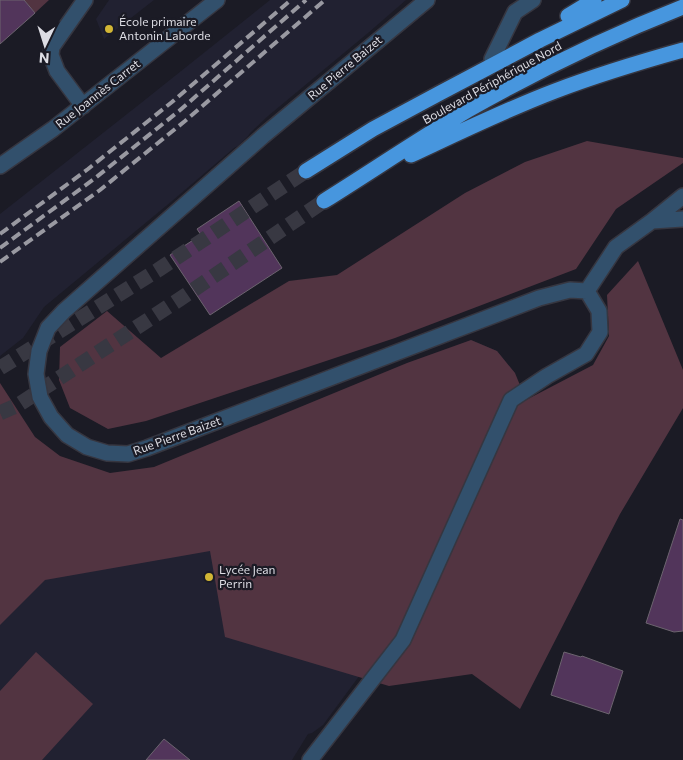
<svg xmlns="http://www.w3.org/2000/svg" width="683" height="760" font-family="Commissioner,sans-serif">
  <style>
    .built { fill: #212131 }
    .green { fill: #523441 }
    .building { fill: #52355b; stroke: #6c646f }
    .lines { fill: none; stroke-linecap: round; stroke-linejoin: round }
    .highway-tunnel { stroke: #383842; stroke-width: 15; stroke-dasharray: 15 8; stroke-linecap: butt }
    .minor-casing { stroke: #363640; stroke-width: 18 }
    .highway-casing { stroke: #363640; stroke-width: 18 }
    .minor { stroke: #32506c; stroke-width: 15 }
    .highway { stroke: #4796de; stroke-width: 15 }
    .rail { stroke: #9999a1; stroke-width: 4; stroke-dasharray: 10 5; stroke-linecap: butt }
    .poi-dot { fill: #d2b635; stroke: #1b1b25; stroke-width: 2 }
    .labels { text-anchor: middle; stroke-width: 4.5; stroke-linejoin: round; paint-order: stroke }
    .poi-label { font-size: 12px; fill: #dddde4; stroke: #1b1b25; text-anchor: start }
    .street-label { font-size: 12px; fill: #dddde4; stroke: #1b1b25 }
  </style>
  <rect width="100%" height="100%" fill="#1b1b25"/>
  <!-- built -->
  <path class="built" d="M 109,0 L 154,0 L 104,39 L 96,19 Z
    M 270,0 L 406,0 L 368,33 L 268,116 L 250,133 L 248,136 L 238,146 L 234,148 L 172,201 L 44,307 L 23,338 L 0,356 L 0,214 L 141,103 Z
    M 471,340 L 497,351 L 515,373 L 485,422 L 385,641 L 323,725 L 312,733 L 308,734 L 292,760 L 0,760 L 0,400 L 81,536 Z"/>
  <!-- green -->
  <path class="green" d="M 24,0 L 49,0 L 35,13 Z
    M 587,141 L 683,158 L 683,163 L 616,209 L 576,269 L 395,338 L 146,421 L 108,429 L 70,408 L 59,380 L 60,347 L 107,311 L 161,358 L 289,281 L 337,275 L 465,193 L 525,162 Z
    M 638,261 L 683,370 L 683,408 L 620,514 L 520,709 L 472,674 L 389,686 L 225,637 L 210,551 L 45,580 L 0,625 L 0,383 L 35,437 L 60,456 L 110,473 L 154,467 L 407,363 L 471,340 L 497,351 L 515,373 L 526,400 L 593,365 L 609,336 L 607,295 Z
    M 36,652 L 93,704 L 42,760 L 0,760 L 0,691 Z"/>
  <!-- building -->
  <path class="building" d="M 0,0 L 24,0 L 35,13 L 0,44 Z
    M 239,201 L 282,268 L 210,315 L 170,255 L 201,235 L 197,229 Z
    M 680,519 L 683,520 L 683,631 L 674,632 L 646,623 Z
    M 564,652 L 581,657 L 582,656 L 623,671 L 609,714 L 551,695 Z
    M 164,739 L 190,760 L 146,760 Z"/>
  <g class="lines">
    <!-- highway-tunnel -->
    <path class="highway-tunnel" d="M 0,368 L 158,270 L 306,171
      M 0,413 L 18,405 L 180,299 L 324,201"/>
    <defs>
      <path id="minor" d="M 427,0 L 263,136 L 64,311 L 48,328 L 39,351 L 36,374 L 40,397 L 51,417 L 67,435 L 87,447 L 107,453 L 128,454 L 147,448 L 539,298 L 570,290 L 587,291
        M 492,59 L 515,12 L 533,0
        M 83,106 L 57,71 L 51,55 L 52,47 L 85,0
        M 0,166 L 53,129 L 217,0
        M 652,221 L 683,219
        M 587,291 L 616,247 L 652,221 L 683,196
        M 310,760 L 403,640 L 511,400 L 547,376 L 586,354 L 600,332 L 599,311 L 587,291"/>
      <path id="highway" d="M 568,16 L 594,0
        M 411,155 C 458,133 505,110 555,91 C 597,75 640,62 683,50
        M 306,171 L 373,129 L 440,93 L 540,40 L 622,0
        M 324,201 C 372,171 419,139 468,110 C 537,71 609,36 683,7"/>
    </defs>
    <!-- minor casing -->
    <use href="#minor" class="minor-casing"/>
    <!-- highway casing -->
    <use href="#highway" class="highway-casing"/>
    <!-- minor -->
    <use href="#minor" class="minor"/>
    <!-- highway -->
    <use href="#highway" class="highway"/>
    <!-- rail -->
    <path class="rail" d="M 0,234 L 88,169 L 172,102 L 291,0
      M 0,248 L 94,179 L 179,111 L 306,0
      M 0,262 L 100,190 L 185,121 L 325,0"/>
  </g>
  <!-- markers -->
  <g class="poi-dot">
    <circle cx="109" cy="29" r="5"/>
    <circle cx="209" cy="577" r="5"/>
  </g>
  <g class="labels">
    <!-- poi labels -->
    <g class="poi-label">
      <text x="119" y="26">École primaire<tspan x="119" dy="14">Antonin Laborde</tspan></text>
      <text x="219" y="574">Lycée Jean<tspan x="219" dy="14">Perrin</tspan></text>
    </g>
    <!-- street labels -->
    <g class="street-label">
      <text transform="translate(345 68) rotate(-40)" y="4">Rue Pierre Baizet</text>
      <text transform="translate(492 83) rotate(-29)" y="4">Boulevard Périphérique Nord</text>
      <text transform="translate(98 94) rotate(-38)" y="4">Rue Joannès Carret</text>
      <text transform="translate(177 436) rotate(-20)" y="4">Rue Pierre Baizet</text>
    </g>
  </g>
  <!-- north arrow -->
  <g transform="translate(45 45) rotate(184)" stroke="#1b1b25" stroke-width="4" paint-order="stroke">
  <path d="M0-4L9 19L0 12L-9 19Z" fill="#dddde4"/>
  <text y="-8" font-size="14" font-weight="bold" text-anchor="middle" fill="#dddde4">N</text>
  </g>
</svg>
